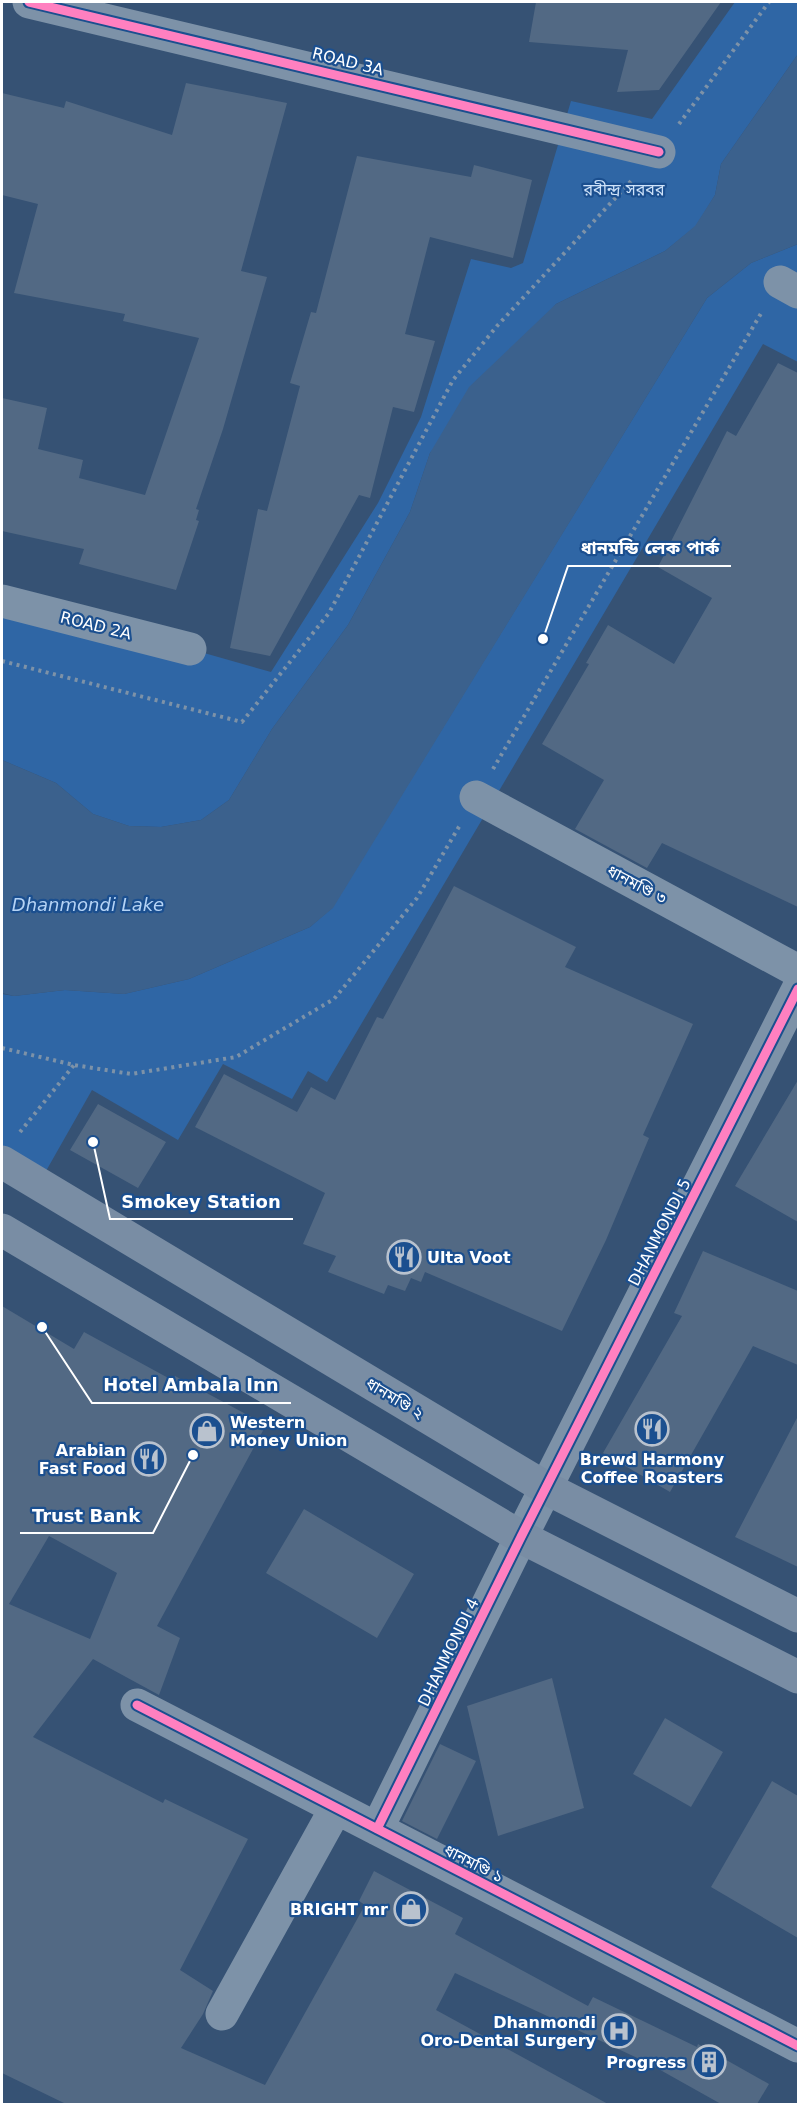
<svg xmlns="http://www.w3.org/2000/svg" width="800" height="2106" font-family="'DejaVu Sans','Noto Sans Bengali',sans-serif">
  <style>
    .green { fill: #2f66a5 }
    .water { fill: #3b618d }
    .building { fill: #526984; fill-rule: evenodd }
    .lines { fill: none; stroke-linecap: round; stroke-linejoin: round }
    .path { stroke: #7d92a8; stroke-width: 4; stroke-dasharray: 3 4.5; stroke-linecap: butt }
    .street { stroke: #7d92a8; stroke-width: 33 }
    .secondary { stroke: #798da4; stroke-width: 33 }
    .cycleway-casing { stroke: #1b4f8f; stroke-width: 13 }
    .cycleway { stroke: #ff80c0; stroke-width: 9 }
    .labels { text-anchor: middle; stroke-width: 4.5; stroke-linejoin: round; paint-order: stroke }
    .street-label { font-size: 16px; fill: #fff; stroke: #1b4f8f }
    .park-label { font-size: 16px; fill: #cfe3fa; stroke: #1b4f8f }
    .poi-label { font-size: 16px; font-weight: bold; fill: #fff; stroke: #1b4f8f; text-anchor: end }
    .water-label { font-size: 18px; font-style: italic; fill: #b5d3f5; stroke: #1b4f8f }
    .leader { fill: none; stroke: #fff; stroke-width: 2 }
    .callout-dot { fill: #fff; stroke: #1b4f8f; stroke-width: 2 }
    .callout-label { font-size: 18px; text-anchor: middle; font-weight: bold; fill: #fff; stroke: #1b4f8f; stroke-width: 4.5; stroke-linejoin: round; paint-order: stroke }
  </style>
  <rect width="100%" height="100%" fill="#365274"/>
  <!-- green -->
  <path class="green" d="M 735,2 L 798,2 L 798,54 L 721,164 L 715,195 L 696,226 L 665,251 L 556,304 L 430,453 L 410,512 L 348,625 L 272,729 L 229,800 L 201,820 L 161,827 L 129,826 L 93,814 L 56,783 L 2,760 L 2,604 L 190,649 L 271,672 L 378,503 L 421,417 L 471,259 L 511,268 L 523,263 L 571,101 L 652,119 Z
    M 798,244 L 798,362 L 763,344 L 327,1082 L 308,1071 L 292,1099 L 223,1064 L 178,1140 L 92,1090 L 46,1171 L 2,1147 L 2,994 L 14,996 L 65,990 L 124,994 L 189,979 L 310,927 L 332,908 L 707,298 L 751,263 Z"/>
  <!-- water -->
  <path class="water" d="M 798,54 L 798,244 L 751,263 L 707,298 L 333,908 L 310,927 L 189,979 L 124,994 L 65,990 L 14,996 L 2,993 L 2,760 L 56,783 L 93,814 L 129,826 L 161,827 L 201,820 L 229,800 L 272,729 L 348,625 L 410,512 L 430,453 L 469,387 L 556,304 L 665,251 L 695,226 L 715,195 L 721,164 Z"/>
  <!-- building -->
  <path class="building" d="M 536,2 L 721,2 L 659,90 L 617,92 L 628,50 L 529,42 Z
    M 186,83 L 287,103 L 241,271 L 267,277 L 223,429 L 196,509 L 199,510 L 196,520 L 199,521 L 176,590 L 79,564 L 84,549 L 2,531 L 2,398 L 47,408 L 38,449 L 83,460 L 79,478 L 145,495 L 199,338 L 123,321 L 125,314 L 14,293 L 38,204 L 2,195 L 2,93 L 64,108 L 66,101 L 172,135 Z
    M 357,156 L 471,177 L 474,165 L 532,180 L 513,258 L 430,237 L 405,334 L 435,341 L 414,412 L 393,407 L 370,498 L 359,495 L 270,656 L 230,648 L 258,509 L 267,511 L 300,386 L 290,383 L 311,312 L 316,313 Z
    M 778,363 L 798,373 L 798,907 L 662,843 L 647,868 L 575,829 L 604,780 L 542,744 L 589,664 L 586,663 L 608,625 L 674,664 L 712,598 L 658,567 L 727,431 L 736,436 Z
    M 454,886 L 576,947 L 565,967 L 693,1024 L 643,1135 L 649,1138 L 606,1240 L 562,1331 L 425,1272 L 421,1282 L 411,1278 L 405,1291 L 388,1285 L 384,1294 L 328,1272 L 336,1256 L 303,1244 L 325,1193 L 195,1127 L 224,1074 L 297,1112 L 311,1087 L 335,1100 L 377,1017 L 383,1019 Z
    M 798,1080 L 798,1222 L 735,1186 Z
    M 98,1104 L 166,1142 L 138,1188 L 70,1150 Z
    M 703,1251 L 798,1291 L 798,1365 L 753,1346 L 670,1492 L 603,1453 L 682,1316 L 674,1313 Z
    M 2,1306 L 74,1349 L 84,1332 L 172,1380 L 175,1376 L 266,1425 L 157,1626 L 180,1638 L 159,1695 L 93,1659 L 33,1737 L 163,1803 L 165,1799 L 248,1839 L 180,1970 L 213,1991 L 203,2014 L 181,2048 L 265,2085 L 365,1905 L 359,1901 L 374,1871 L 463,1918 L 455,1934 L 588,2006 L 593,1997 L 697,2047 L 698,2044 L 769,2084 L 757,2104 L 721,2104 L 646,2062 L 455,1973 L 436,2010 L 608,2104 L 66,2104 L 2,2073 ZM 49,1536 L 117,1573 L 90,1639 L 9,1604 Z
    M 798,1416 L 798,1567 L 735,1537 Z
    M 304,1509 L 414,1574 L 377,1638 L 266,1573 Z
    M 552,1678 L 584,1808 L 498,1836 L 467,1706 Z
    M 665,1718 L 723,1752 L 691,1807 L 633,1774 Z
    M 440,1744 L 476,1761 L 437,1839 L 402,1821 Z
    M 772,1781 L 798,1796 L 798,1938 L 711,1887 Z"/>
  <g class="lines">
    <!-- path -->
    <path class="path" d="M 679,124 L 769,2
      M 2,661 L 242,722 L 329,613 L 453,380 L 497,326 L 632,180
      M 493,769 L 763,310
      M 2,1048 L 74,1065 L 131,1074 L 236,1057 L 334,999 L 417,898 L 460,825
      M 20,1132 L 74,1065"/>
    <!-- street -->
    <path class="street" d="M 29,2 L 659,152
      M 780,282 L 798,292
      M 2,601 L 190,649
      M 476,797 L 798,971
      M 137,1705 L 798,2046
      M 377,1829 L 521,1537 L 798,989
      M 222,2014 L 336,1808"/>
    <!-- secondary -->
    <path class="secondary" d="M 2,1162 L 546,1488 L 798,1616
      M 2,1230 L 521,1537 L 798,1677"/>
    <defs>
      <path id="cycleway" d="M 29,2 L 659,152
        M 137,1705 L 798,2046
        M 377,1829 L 521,1537 L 798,989"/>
    </defs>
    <!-- cycleway casing -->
    <use href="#cycleway" class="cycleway-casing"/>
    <!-- cycleway -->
    <use href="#cycleway" class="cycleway"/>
  </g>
  <!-- icons -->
  <defs>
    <symbol id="restaurant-ring" viewBox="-11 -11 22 22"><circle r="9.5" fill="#1b4f8f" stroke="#b9c2ce" stroke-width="1.5"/><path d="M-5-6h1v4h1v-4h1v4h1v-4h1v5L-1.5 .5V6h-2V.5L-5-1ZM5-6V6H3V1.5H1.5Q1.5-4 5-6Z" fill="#b9c2ce"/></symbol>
    <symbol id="shop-ring" viewBox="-11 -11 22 22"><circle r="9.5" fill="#1b4f8f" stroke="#b9c2ce" stroke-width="1.5"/><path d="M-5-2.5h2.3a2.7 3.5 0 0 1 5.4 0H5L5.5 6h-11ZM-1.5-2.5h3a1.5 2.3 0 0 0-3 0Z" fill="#b9c2ce"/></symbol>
    <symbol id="hospital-ring" viewBox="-11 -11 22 22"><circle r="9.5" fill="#1b4f8f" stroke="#b9c2ce" stroke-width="1.5"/><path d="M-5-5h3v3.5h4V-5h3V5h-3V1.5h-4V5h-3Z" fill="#b9c2ce"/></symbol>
    <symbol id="building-ring" viewBox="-11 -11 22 22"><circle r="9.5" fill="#1b4f8f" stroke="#b9c2ce" stroke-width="1.5"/><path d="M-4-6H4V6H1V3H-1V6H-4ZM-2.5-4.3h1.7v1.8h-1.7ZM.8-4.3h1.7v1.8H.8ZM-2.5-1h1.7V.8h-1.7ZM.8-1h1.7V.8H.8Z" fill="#b9c2ce"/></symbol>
  </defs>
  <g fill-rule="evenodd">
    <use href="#restaurant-ring" x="385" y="1238" width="38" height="38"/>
    <use href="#restaurant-ring" x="633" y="1410" width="38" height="38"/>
    <use href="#shop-ring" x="188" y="1412" width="38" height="38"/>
    <use href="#restaurant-ring" x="130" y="1440" width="38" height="38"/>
    <use href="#shop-ring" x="392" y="1890" width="38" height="38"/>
    <use href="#hospital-ring" x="600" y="2012" width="38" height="38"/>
    <use href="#building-ring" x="690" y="2043" width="38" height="38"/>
  </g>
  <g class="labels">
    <!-- street labels -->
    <g class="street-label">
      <text transform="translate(348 61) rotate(14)" y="6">ROAD 3A</text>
      <text transform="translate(96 625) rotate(14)" y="6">ROAD 2A</text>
      <text transform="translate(637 884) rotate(28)" y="6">ধানমণ্ডি ৩</text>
      <text transform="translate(659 1232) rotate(-63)" y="6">DHANMONDI 5</text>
      <text transform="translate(395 1398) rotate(31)" y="6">ধানমণ্ডি ২</text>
      <text transform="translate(448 1652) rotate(-64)" y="6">DHANMONDI 4</text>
      <text transform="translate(474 1863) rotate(27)" y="6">ধানমণ্ডি ১</text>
    </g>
    <!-- park labels -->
    <g class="park-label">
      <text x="624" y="195">রবীন্দ্র সরবর</text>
    </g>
    <!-- poi labels -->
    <g class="poi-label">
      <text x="427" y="1263" text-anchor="start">Ulta Voot</text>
      <text x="230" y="1428" text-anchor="start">Western<tspan x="230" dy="18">Money Union</tspan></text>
      <text x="126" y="1456">Arabian<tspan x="126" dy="18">Fast Food</tspan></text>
      <text x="652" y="1465" text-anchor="middle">Brewd Harmony<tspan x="652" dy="18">Coffee Roasters</tspan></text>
      <text x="388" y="1915">BRIGHT mr</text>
      <text x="596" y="2028">Dhanmondi<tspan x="596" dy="18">Oro-Dental Surgery</tspan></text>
      <text x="686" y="2068">Progress</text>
    </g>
    <!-- water labels -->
    <g class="water-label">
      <text x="88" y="911">Dhanmondi Lake</text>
    </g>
  </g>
  <!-- callouts -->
  <path class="leader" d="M543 639L568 566H731M93 1142L110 1219H293M42 1327L92 1403H291M193 1455L153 1533H20"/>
  <g class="callout-dot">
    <circle cx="543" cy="639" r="6"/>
    <circle cx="93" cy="1142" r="6"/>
    <circle cx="42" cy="1327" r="6"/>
    <circle cx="193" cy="1455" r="6"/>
  </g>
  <g class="callout-label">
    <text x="650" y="554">ধানমন্ডি লেক পার্ক</text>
    <text x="201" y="1208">Smokey Station</text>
    <text x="191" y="1391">Hotel Ambala Inn</text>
    <text x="86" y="1522">Trust Bank</text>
  </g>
  <!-- border -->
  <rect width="800" height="2106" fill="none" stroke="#ffffff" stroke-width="6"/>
</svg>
